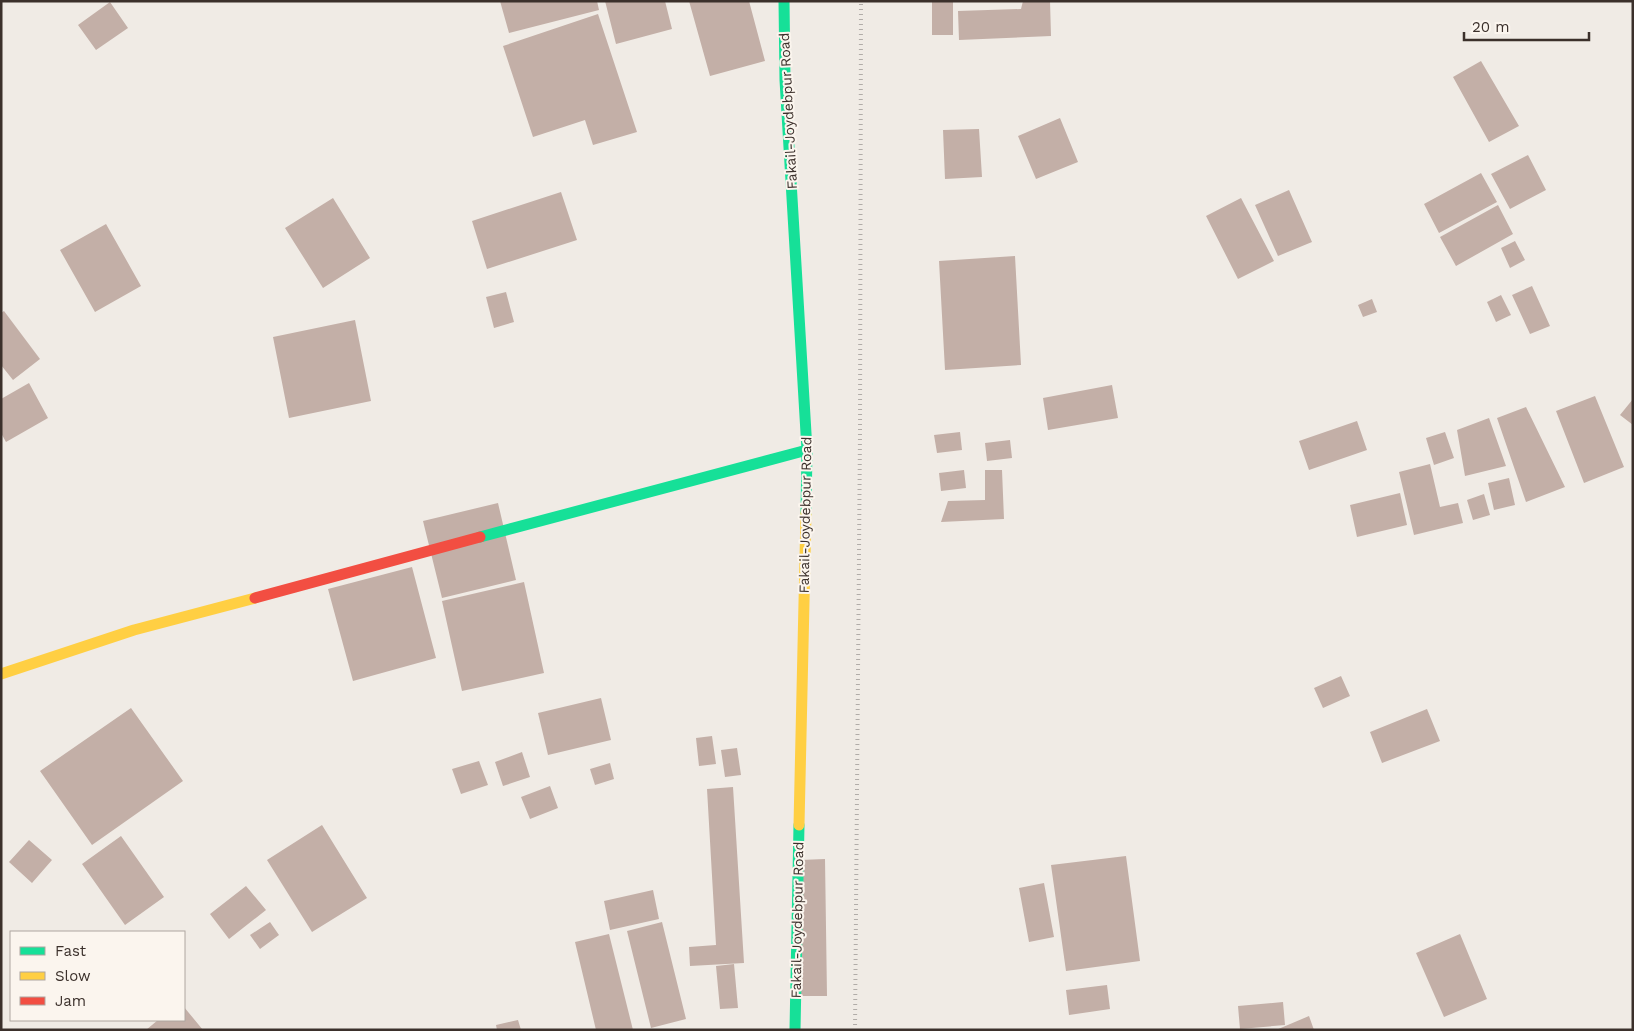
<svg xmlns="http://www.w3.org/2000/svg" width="1634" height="1031" font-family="'Work Sans',sans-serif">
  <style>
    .building { fill: #c3afa7 }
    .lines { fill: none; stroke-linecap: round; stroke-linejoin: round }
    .fast { stroke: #16e098; stroke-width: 11 }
    .slow { stroke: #ffcf43; stroke-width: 11 }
    .jam { stroke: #f24e42; stroke-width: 11 }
    .rail { stroke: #b1aca8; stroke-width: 4; stroke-dasharray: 1 4; stroke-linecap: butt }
    .labels { text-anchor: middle; stroke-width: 4; stroke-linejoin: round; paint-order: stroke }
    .street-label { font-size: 14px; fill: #3b302b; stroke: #fbf5ee }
  </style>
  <rect width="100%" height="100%" fill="#f0ebe5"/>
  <!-- building -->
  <path class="building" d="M 500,1 L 597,1 L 599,10 L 509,33 Z
    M 605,1 L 665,1 L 672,29 L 616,44 Z
    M 689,1 L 749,1 L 765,61 L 710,76 Z
    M 932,1 L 953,1 L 953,35 L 932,35 Z
    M 1023,1 L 1050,1 L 1051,36 L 959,40 L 958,11 L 1021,9 Z
    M 110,2 L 128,28 L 96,50 L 78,25 Z
    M 598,14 L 637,132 L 593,145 L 585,120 L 533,137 L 503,46 Z
    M 1481,61 L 1519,126 L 1489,142 L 1453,77 Z
    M 1060,118 L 1078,162 L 1036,179 L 1018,136 Z
    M 979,129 L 982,177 L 945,179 L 943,130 Z
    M 1528,155 L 1546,190 L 1510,209 L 1491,174 Z
    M 1481,173 L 1497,202 L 1439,233 L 1424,204 Z
    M 1289,190 L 1312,242 L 1278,256 L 1255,205 Z
    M 561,192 L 577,240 L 487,269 L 472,221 Z
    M 333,198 L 370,258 L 323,288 L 285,228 Z
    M 1241,198 L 1274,261 L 1238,279 L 1206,216 Z
    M 1498,205 L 1513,234 L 1456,266 L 1440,237 Z
    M 106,224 L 141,286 L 95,312 L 60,250 Z
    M 1515,241 L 1525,260 L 1510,268 L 1501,248 Z
    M 1015,256 L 1021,365 L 945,370 L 939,261 Z
    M 1532,286 L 1550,326 L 1530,334 L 1512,295 Z
    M 506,292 L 514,322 L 494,328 L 486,297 Z
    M 1501,295 L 1511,315 L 1496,322 L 1487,302 Z
    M 1372,299 L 1377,312 L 1363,317 L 1358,305 Z
    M 4,311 L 40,359 L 13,380 L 1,365 L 1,313 Z
    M 355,320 L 371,401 L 289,418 L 273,337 Z
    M 29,383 L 48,418 L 6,442 L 1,433 L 1,399 Z
    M 1112,385 L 1118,418 L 1048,430 L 1043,398 Z
    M 1595,396 L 1624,467 L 1584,483 L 1556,411 Z
    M 1633,399 L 1633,425 L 1620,415 Z
    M 1526,407 L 1565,487 L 1526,502 L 1497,418 Z
    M 1489,418 L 1506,466 L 1465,476 L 1457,430 Z
    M 1357,421 L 1367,450 L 1309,470 L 1299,441 Z
    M 960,432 L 962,450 L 937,453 L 934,435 Z
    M 1445,432 L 1454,458 L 1434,465 L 1426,438 Z
    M 1010,440 L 1012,458 L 987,461 L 985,443 Z
    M 1430,464 L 1440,507 L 1458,503 L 1463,523 L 1414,535 L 1399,472 Z
    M 964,470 L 966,488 L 941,491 L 939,473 Z
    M 985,470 L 1002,470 L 1004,519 L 941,522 L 948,501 L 985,500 Z
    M 1509,478 L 1515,505 L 1494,510 L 1488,483 Z
    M 1400,493 L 1407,525 L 1357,537 L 1350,505 Z
    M 1484,494 L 1490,515 L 1473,520 L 1467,500 Z
    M 498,503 L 516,580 L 442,598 L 423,521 Z
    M 412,567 L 436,658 L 353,681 L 328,589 Z
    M 524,582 L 544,673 L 462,691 L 442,601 Z
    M 1341,676 L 1350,696 L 1323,708 L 1314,688 Z
    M 601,698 L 611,740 L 548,755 L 538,713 Z
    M 131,708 L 183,781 L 92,845 L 40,771 Z
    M 1427,709 L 1440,741 L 1382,763 L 1370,732 Z
    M 712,736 L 716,764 L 699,766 L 696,738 Z
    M 737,748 L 741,775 L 725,777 L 721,750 Z
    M 522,752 L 530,777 L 503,786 L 495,762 Z
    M 479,761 L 488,785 L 461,794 L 452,769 Z
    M 610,763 L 614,779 L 595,785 L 590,769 Z
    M 550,786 L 558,808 L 530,819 L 521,797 Z
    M 733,787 L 744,963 L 690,966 L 689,947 L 716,945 L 707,789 Z
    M 322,825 L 367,898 L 312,932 L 267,860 Z
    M 121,836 L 164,897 L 125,925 L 82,864 Z
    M 29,840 L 52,860 L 32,883 L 9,862 Z
    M 1126,856 L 1140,961 L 1066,971 L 1051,865 Z
    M 825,859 L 827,996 L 800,996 L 800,860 Z
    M 1044,883 L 1054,937 L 1029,942 L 1019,888 Z
    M 246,886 L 266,910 L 229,939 L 210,914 Z
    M 653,890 L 659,919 L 610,930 L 604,901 Z
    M 270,922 L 279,935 L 260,949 L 250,935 Z
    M 662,922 L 686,1019 L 651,1028 L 627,931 Z
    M 609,934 L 633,1030 L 596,1030 L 575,942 Z
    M 1460,934 L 1487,999 L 1444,1017 L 1416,953 Z
    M 734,964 L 738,1008 L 720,1009 L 716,966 Z
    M 1107,985 L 1110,1009 L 1069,1015 L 1066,990 Z
    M 1283,1002 L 1285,1025 L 1240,1029 L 1238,1006 Z
    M 184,1007 L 203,1030 L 146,1030 L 158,1020 L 184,1020 Z
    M 1309,1016 L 1314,1030 L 1276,1030 Z
    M 518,1020 L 521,1030 L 497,1030 L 496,1025 Z"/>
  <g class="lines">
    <!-- fast -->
    <path class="fast" d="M 784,1 L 785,80 L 807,450 L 806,513
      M 480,537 L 807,450
      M 795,1030 L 799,825"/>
    <!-- slow -->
    <path class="slow" d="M 1,674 L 134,630 L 255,598
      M 799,825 L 806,513"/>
    <!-- jam -->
    <path class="jam" d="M 255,598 L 480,537"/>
    <!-- rail -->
    <path class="rail" d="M 855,1030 L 860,434 L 861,1"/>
  </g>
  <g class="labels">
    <!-- street labels -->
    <g class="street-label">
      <text transform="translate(788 111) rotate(-93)" y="5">Fakail-Joydebpur Road</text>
      <text transform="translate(805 515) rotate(-89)" y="5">Fakail-Joydebpur Road</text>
      <text transform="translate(797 920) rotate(-89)" y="5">Fakail-Joydebpur Road</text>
    </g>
  </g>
  <!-- border -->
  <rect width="1634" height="1031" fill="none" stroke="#3b302b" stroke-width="5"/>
  <!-- legend -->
  <rect x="10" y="931" width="175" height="90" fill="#fbf5ee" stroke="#aea6a0"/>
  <rect x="20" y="947" width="25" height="8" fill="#16e098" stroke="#aea6a0"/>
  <text x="55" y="956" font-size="15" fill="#3b302b">Fast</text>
  <rect x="20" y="972" width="25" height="8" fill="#ffcf43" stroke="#aea6a0"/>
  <text x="55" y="981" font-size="15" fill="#3b302b">Slow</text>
  <rect x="20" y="997" width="25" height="8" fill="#f24e42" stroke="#aea6a0"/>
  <text x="55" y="1006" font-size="15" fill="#3b302b">Jam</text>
  <!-- scale -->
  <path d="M1464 32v8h125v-8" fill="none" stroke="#3b302b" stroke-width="2.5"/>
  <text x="1472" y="32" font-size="15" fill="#3b302b" stroke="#fbf5ee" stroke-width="4" paint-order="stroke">20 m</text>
</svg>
